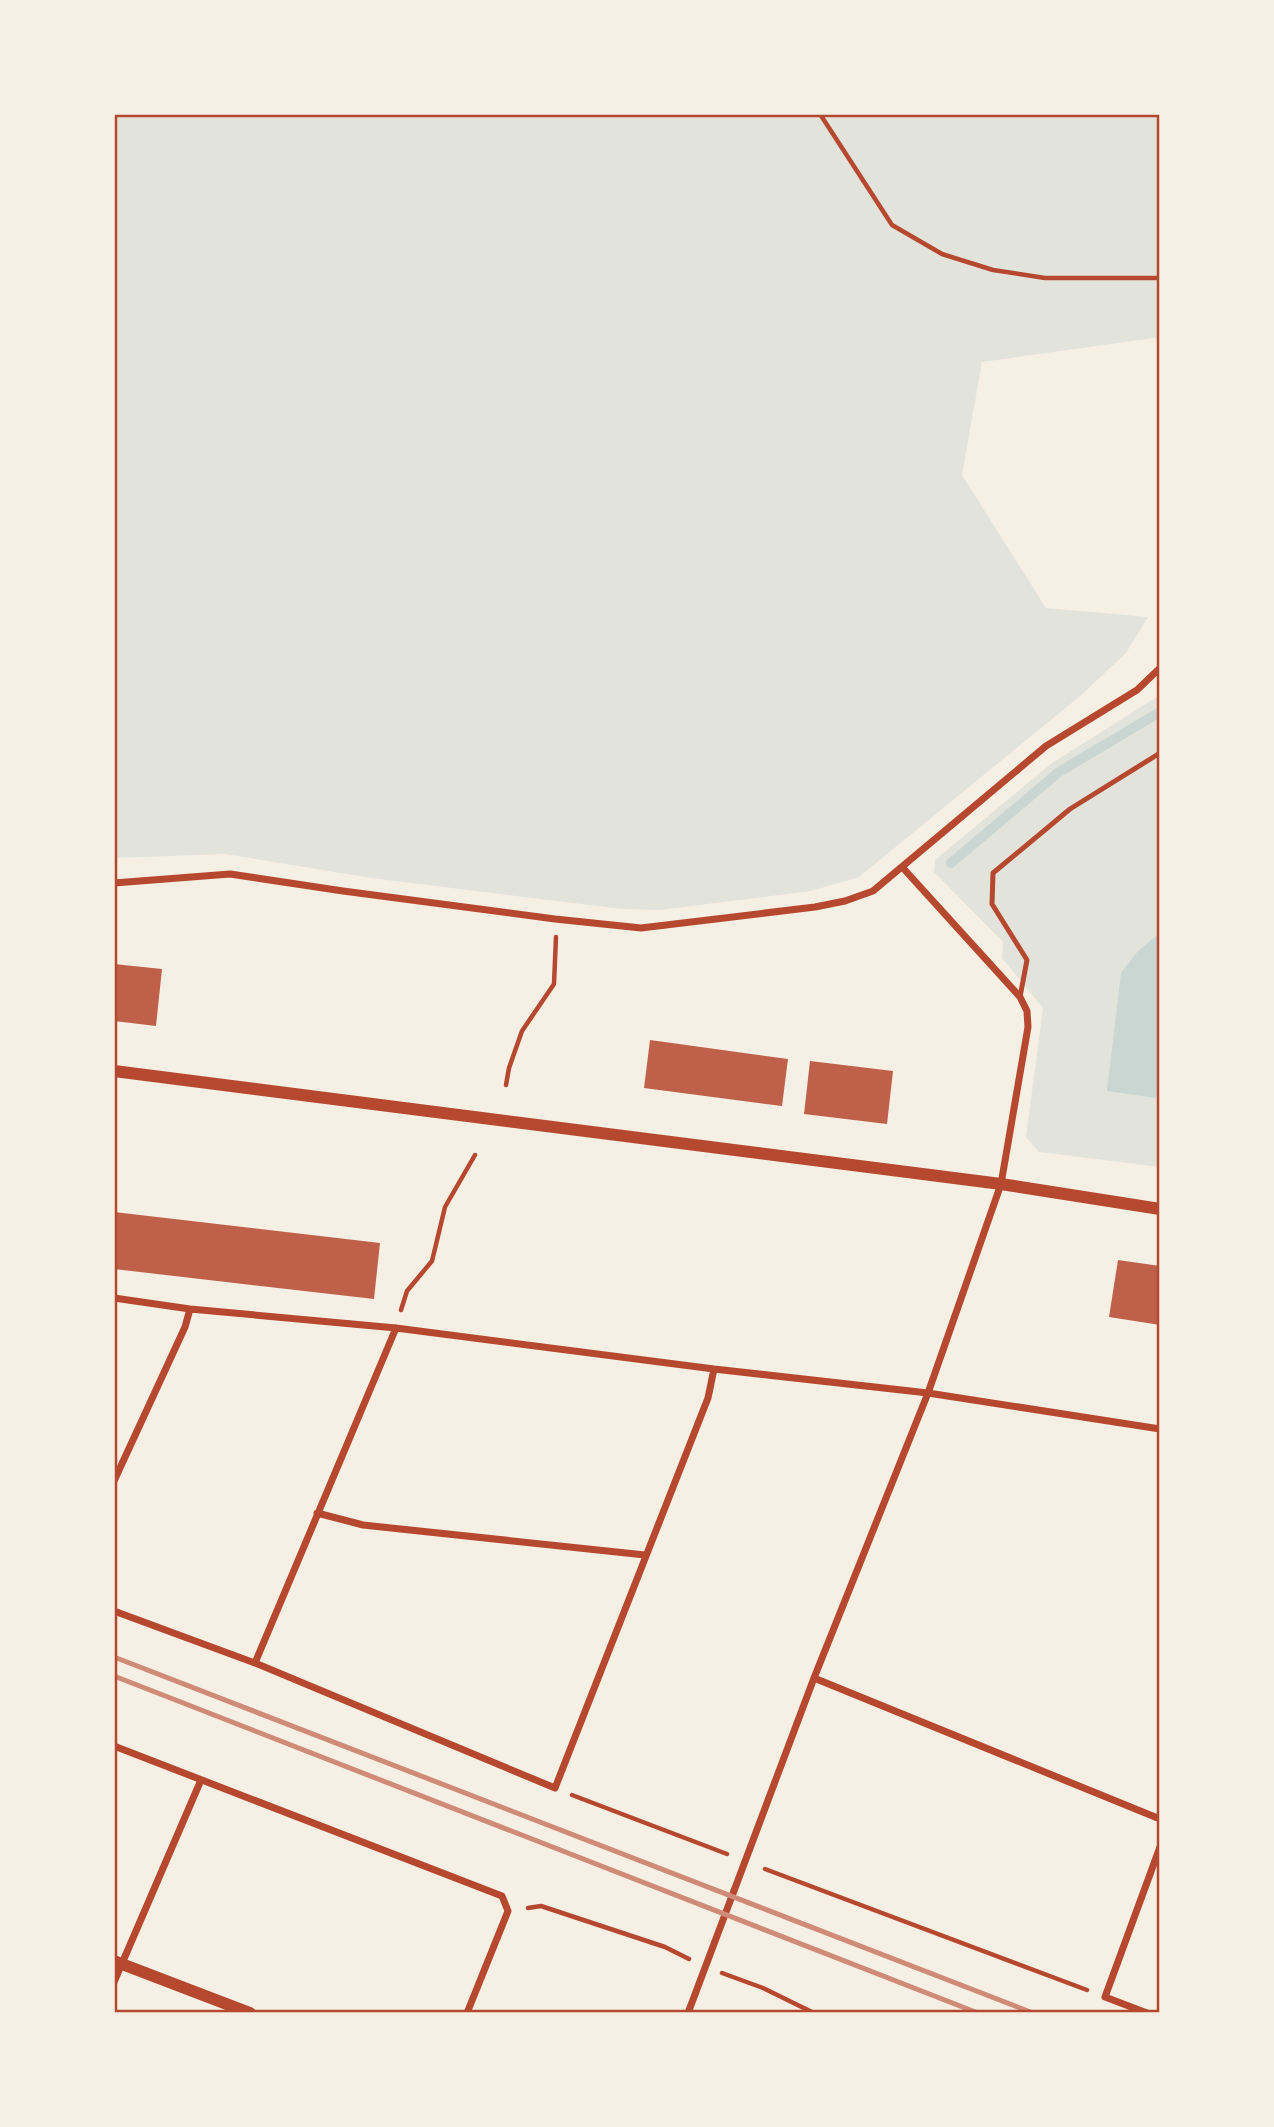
<svg xmlns="http://www.w3.org/2000/svg" width="1274" height="2127" font-family="'Alegreya Sans',sans-serif">
  <style>
    .green { fill: #e2e4dc }
    .water { fill: #c9d6d2 }
    .lines { fill: none; stroke-linecap: round; stroke-linejoin: round }
    .stream { stroke: #c9d6d2; stroke-width: 10 }
    .building { fill: #bf614a }
    .path { stroke: #b5482f; stroke-width: 4.5 }
    .service { stroke: #b5482f; stroke-width: 5 }
    .minor { stroke: #b5482f; stroke-width: 7 }
    .tertiary { stroke: #b5482f; stroke-width: 12 }
    .rail { stroke: #cf8b77; stroke-width: 5 }
    .neatline { fill: none; stroke: #b5482f; stroke-width: 2.5 }
  </style>
  <rect width="100%" height="100%" fill="#f6efe4"/>
  <!-- green -->
  <path class="green" d="M 114,114 L 1160,114 L 1160,340 L 1154,338 L 982,362 L 962,475 L 1046,608 L 1148,617 L 1126,653 L 1079,697 L 859,877 L 811,891 L 659,910 L 622,909 L 371,878 L 225,854 L 114,858 Z
    M 1160,695 L 1160,1167 L 1039,1152 L 1026,1137 L 1043,1008 L 1002,958 L 1003,942 L 934,872 L 935,860 L 1052,763 Z"/>
  <!-- water -->
  <path class="water" d="M 1160,933 L 1160,1076 L 1156,1098 L 1107,1091 L 1121,973 L 1138,951 Z"/>
  <g class="lines">
    <!-- stream -->
    <path class="stream" d="M 951,863 L 1059,772 L 1160,712"/>
  </g>
  <!-- building -->
  <path class="building" d="M 114,964 L 162,969 L 156,1026 L 114,1021 Z
    M 650,1040 L 788,1059 L 782,1106 L 644,1088 Z
    M 810,1061 L 893,1071 L 887,1124 L 804,1114 Z
    M 114,1212 L 380,1243 L 374,1299 L 114,1269 Z
    M 1118,1260 L 1160,1266 L 1160,1325 L 1109,1317 Z"/>
  <g class="lines">
    <!-- path -->
    <path class="path" d="M 820,114 L 892,225 L 942,254 L 993,270 L 1045,278 L 1160,278
      M 506,1085 L 509,1068 L 522,1031 L 554,984 L 556,937
      M 401,1310 L 407,1291 L 432,1261 L 445,1207 L 475,1155
      M 572,1795 L 727,1854
      M 765,1869 L 1087,1990
      M 528,1908 L 541,1906 L 665,1947 L 689,1959
      M 722,1973 L 763,1988 L 814,2013"/>
    <!-- service -->
    <path class="service" d="M 1020,997 L 1027,960 L 992,904 L 993,873 L 1070,809 L 1160,753"/>
    <!-- minor -->
    <path class="minor" d="M 114,883 L 230,874 L 343,891 L 555,919 L 641,928 L 815,907 L 845,901 L 873,891 L 1046,746 L 1137,690 L 1160,668
      M 114,1298 L 190,1309 L 396,1328 L 714,1369 L 928,1393 L 1160,1429
      M 114,1481 L 185,1327 L 190,1309
      M 317,1513 L 363,1525 L 645,1555
      M 114,1611 L 255,1663 L 555,1788 L 708,1398 L 714,1369
      M 255,1663 L 396,1328
      M 814,1678 L 1160,1819
      M 114,1746 L 502,1896 L 508,1911 L 467,2013
      M 114,1982 L 201,1780
      M 688,2013 L 814,1678 L 928,1393 L 1001,1184 L 1028,1027 L 1027,1011 L 1020,997 L 903,868
      M 1147,2013 L 1105,1997 L 1160,1847"/>
    <!-- tertiary -->
    <path class="tertiary" d="M 114,1071 L 1001,1184 L 1160,1209
      M 114,1961 L 250,2013"/>
    <!-- rail -->
    <path class="rail" d="M 114,1657 L 1033,2013
      M 114,1676 L 978,2013"/>
  </g>
  <!-- border -->
  <rect width="1274" height="2127" fill="none" stroke="#f6efe4" stroke-width="231"/>
  <rect x="116" y="116" width="1042" height="1895" class="neatline"/>
</svg>
